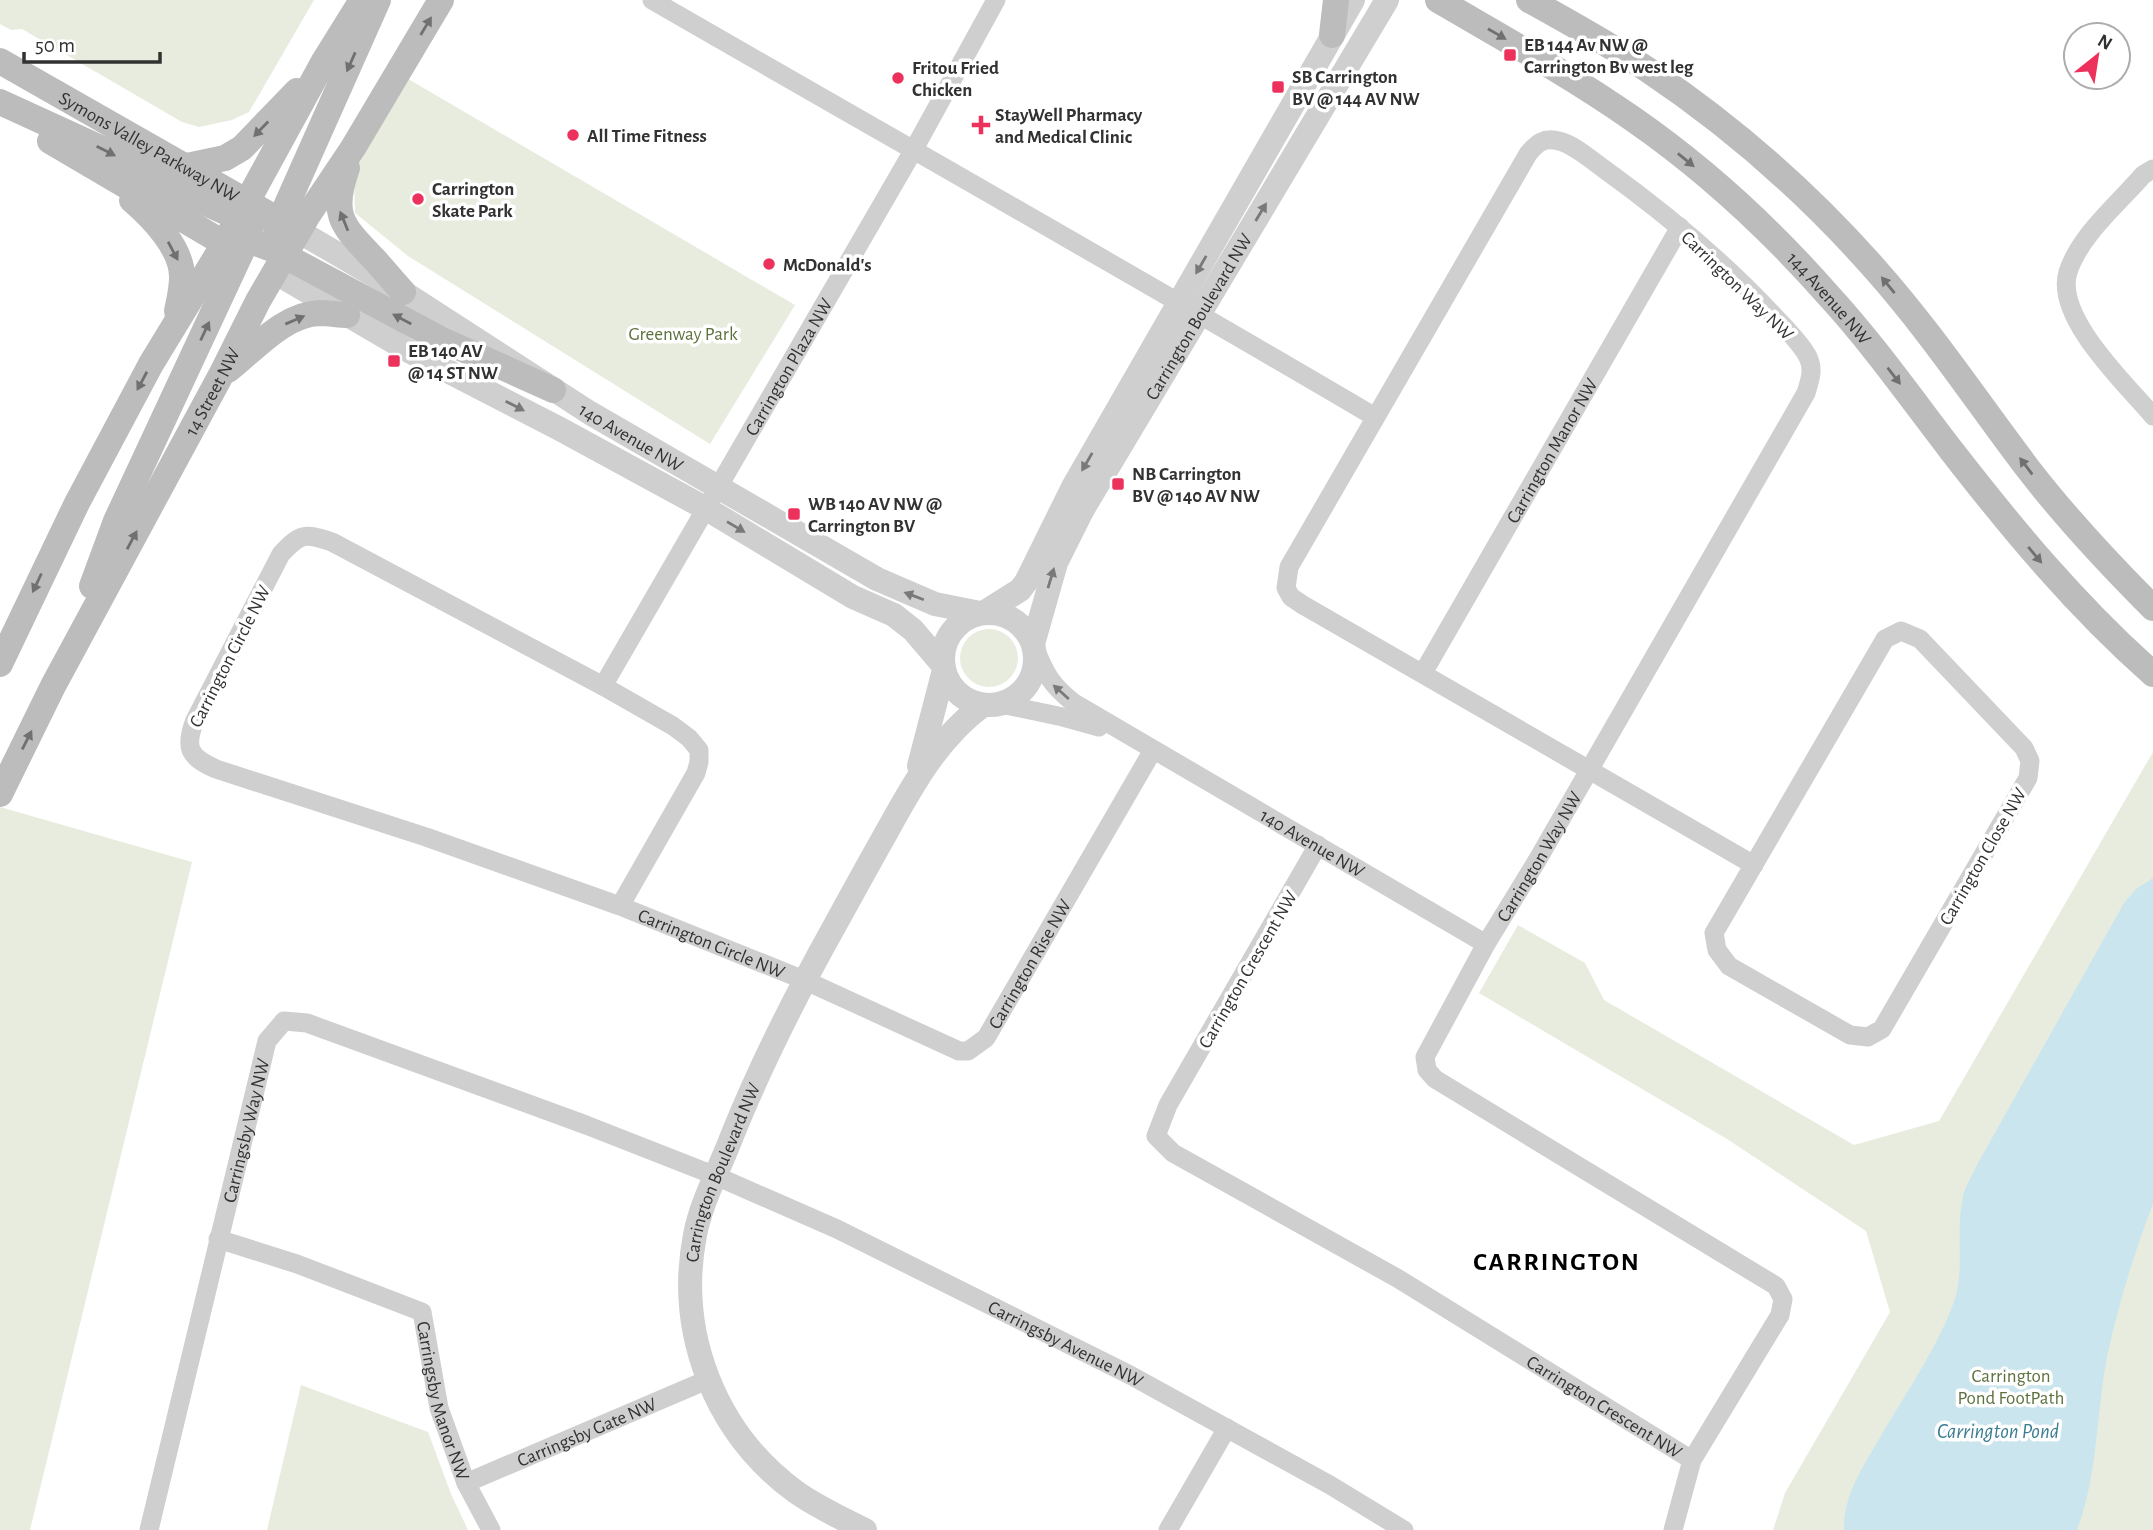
<svg xmlns="http://www.w3.org/2000/svg" width="2153" height="1530" font-family="'Alegreya Sans',sans-serif">
  <style>
    .green { fill: #e8ecde }
    .water { fill: #cae5ed }
    .lines { fill: none; stroke-linecap: round; stroke-linejoin: round }
    .minor { stroke: #cfcfcf; stroke-width: 19 }
    .tertiary { stroke: #cfcfcf; stroke-width: 24 }
    .secondary { stroke: #bcbcbc; stroke-width: 26 }
    .oneway { fill: #707070 }
    .oneway2 { fill: #797979 }
    .poi-dot { fill: #ec325c; stroke: #fff; stroke-width: 2.5 }
    .labels { text-anchor: middle; stroke-width: 7; stroke-linejoin: round; paint-order: stroke }
    .poi-label { font-size: 19px; font-weight: bold; fill: #323232; stroke: #fff; text-anchor: start }
    .street-label { font-size: 19px; fill: #323232; stroke: #fff }
    .park-label { font-size: 19px; fill: #5d713d; stroke: #fff }
    .water-label { font-size: 21px; font-style: italic; fill: #3a7d92; stroke: #fff }
    .district-label { font-size: 26px; font-weight: bold; letter-spacing: 2px; fill: #000; stroke: #fff }
  </style>
  <rect width="100%" height="100%" fill="#fff"/>
  <!-- green -->
  <path class="green" d="M 0,0 L 314,0 L 249,112 L 232,120 L 199,127 L 182,122 L 22,29 L 11,30 L 0,24 Z
    M 398,73 L 795,305 L 710,444 L 408,256 L 355,213 L 353,148 Z
    M960 658a29 29 0 1 1 58 0a29 29 0 1 1-58 0Z
    M 2153,752 L 2153,1530 L 1773,1530 L 1785,1493 L 1890,1312 L 1866,1231 L 1727,1139 L 1479,993 L 1518,925 L 1585,963 L 1604,1000 L 1854,1145 L 1939,1121 Z
    M 0,807 L 192,862 L 30,1530 L 0,1530 Z
    M 301,1385 L 428,1432 L 451,1494 L 468,1530 L 267,1530 Z"/>
  <!-- water -->
  <path class="water" d="M 2153,878 L 2153,1204 C 2134,1253 2118,1306 2107,1357 C 2096,1415 2098,1475 2077,1530 L 1844,1530 C 1843,1497 1862,1468 1878,1441 C 1903,1397 1939,1346 1955,1299 C 1965,1266 1955,1231 1963,1197 C 1965,1186 1973,1174 1978,1163 L 2124,903 L 2136,889 Z"/>
  <g class="lines">
    <!-- minor -->
    <g class="minor">
      <path d="M 652,0 C 893,139 1136,276 1375,417"/>
      <path d="M 2153,169 L 2143,175 C 2118,204 2080,235 2068,272 C 2054,317 2126,384 2153,416"/>
      <path d="M 1901,631 L 1920,639 L 2024,748 L 2030,761 L 2028,778 L 1882,1029 L 1868,1037 L 1850,1035 L 1729,966 L 1717,950 L 1714,933 L 1885,639 Z"/>
      <path id="s1" d="M 1035,648 C 1045,674 1052,686 1074,703 L 1486,944"/>
      <path id="s2" d="M 1423,673 L 1680,227"/>
      <path id="s3" d="M 603,686 L 913,151 L 996,0"/>
      <path d="M 1001,704 L 1063,717 L 1099,727"/>
      <path id="s4" d="M 1318,845 L 1168,1105 L 1156,1136 L 1173,1153 L 1397,1278 L 1692,1460"/>
      <path id="s5" d="M 620,906 L 696,773 L 699,762 L 699,750 L 689,738 L 673,726 L 603,686 L 332,542 C 304,533 301,533 281,554 L 195,720 C 184,748 189,757 216,769 L 426,837 L 620,906 L 804,980 L 959,1051 L 968,1051 L 986,1038 L 1153,750"/>
      <path id="s6" d="M 218,1239 L 297,1264 L 422,1312 L 439,1408 L 466,1483 L 491,1530"/>
      <path id="s7" d="M 466,1483 L 707,1380"/>
      <path id="s8" d="M 149,1530 L 267,1041 L 284,1021 L 307,1023 L 586,1125 L 716,1176 L 837,1229 L 1130,1375 L 1330,1485 L 1404,1530"/>
      <path d="M 1168,1530 L 1227,1428"/>
      <path id="s9" d="M 1673,1530 L 1692,1460 L 1780,1315 L 1783,1299 L 1776,1286 L 1435,1079 L 1427,1070 L 1425,1057 L 1486,944 L 1538,859 L 1806,393 C 1810,380 1814,370 1808,357 C 1800,342 1786,329 1774,316 C 1723,261 1665,213 1604,169 C 1591,160 1575,145 1559,141 C 1544,137 1537,143 1528,154 L 1289,567 L 1286,588 L 1291,597 L 1303,605 L 1754,865"/>
    </g>
    <!-- tertiary -->
    <g class="tertiary">
      <path id="s10" d="M 298,231 L 403,292 L 590,413 L 877,579 L 935,604 L 980,613"/>
      <path d="M 274,272 L 409,351 L 560,429 L 705,508 L 853,597 L 894,615 L 913,630 L 942,664"/>
      <path d="M 985,612 L 1020,590 L 1026,582 L 1073,487 L 1353,0"/>
      <circle cx="989" cy="659" r="46"/>
      <path id="s11" d="M 1033,644 L 1056,563 L 1083,509 L 1387,0"/>
      <path d="M 919,766 L 944,670"/>
      <path id="s12" d="M 865,1530 C 841,1518 817,1507 796,1492 C 715,1433 676,1333 695,1235 C 701,1202 720,1168 732,1136 C 761,1064 796,995 834,927 C 851,896 868,865 885,835 C 912,786 938,738 983,705"/>
    </g>
    <!-- secondary -->
    <g class="secondary">
      <path id="s13" d="M 1438,0 C 1503,38 1570,75 1633,119 C 1705,169 1771,230 1829,296 C 1873,344 1911,398 1951,450 C 2013,530 2077,607 2153,674"/>
      <path d="M 1529,0 C 1569,22 1610,45 1648,70 C 1730,125 1809,194 1875,269 C 1931,332 1978,403 2029,470 C 2067,519 2109,564 2153,608"/>
      <path d="M 1332,35 L 1336,0"/>
      <path id="s14" d="M 0,61 L 298,231"/>
      <path d="M 0,102 L 107,151 L 199,200 L 252,224"/>
      <path d="M 50,141 L 237,251"/>
      <path d="M 187,166 L 225,158 L 242,148 L 297,91"/>
      <path d="M 347,168 C 330,216 342,225 374,259 C 384,270 393,281 403,292"/>
      <path d="M 132,200 C 152,217 183,249 182,278 C 182,289 179,301 177,311"/>
      <path d="M 275,237 L 280,220 L 378,0"/>
      <path d="M 229,243 L 253,242 L 272,249 L 440,339 L 553,390"/>
      <path d="M 228,370 C 255,349 284,314 320,313 C 329,313 339,315 347,315"/>
      <path d="M 92,586 L 116,521 L 246,242 L 250,222 L 249,206"/>
      <path d="M 0,664 L 77,503 L 151,364 L 224,244 L 324,61 L 362,0"/>
      <path id="s15" d="M 0,794 L 53,686 L 221,375 L 258,301 L 308,215 L 353,148 L 441,0"/>
    </g>
  </g>
  <!-- one-way arrows -->
  <defs><path id="oneway-solid" d="M-6-.8H1V-3.2L6.5 0L1 3.2V.8H-6Z" transform="scale(1.75)"/></defs>
  <g class="oneway">
    <use href="#oneway-solid" transform="translate(426 26) rotate(-59)"/>
    <use href="#oneway-solid" transform="translate(1497 34) rotate(30)"/>
    <use href="#oneway-solid" transform="translate(351 62) rotate(114)"/>
    <use href="#oneway-solid" transform="translate(261 129) rotate(134)"/>
    <use href="#oneway-solid" transform="translate(106 151) rotate(27)"/>
    <use href="#oneway-solid" transform="translate(1686 160) rotate(39)"/>
    <use href="#oneway-solid" transform="translate(344 221) rotate(-112)"/>
    <use href="#oneway-solid" transform="translate(173 251) rotate(62)"/>
    <use href="#oneway-solid" transform="translate(1888 285) rotate(-129)"/>
    <use href="#oneway-solid" transform="translate(402 319) rotate(-152)"/>
    <use href="#oneway-solid" transform="translate(295 320) rotate(-23)"/>
    <use href="#oneway-solid" transform="translate(205 331) rotate(-65)"/>
    <use href="#oneway-solid" transform="translate(1894 376) rotate(52)"/>
    <use href="#oneway-solid" transform="translate(142 381) rotate(118)"/>
    <use href="#oneway-solid" transform="translate(2026 466) rotate(-127)"/>
    <use href="#oneway-solid" transform="translate(132 540) rotate(-62)"/>
    <use href="#oneway-solid" transform="translate(2035 555) rotate(50)"/>
    <use href="#oneway-solid" transform="translate(37 583) rotate(115)"/>
    <use href="#oneway-solid" transform="translate(27 740) rotate(-63)"/>
  </g>
  <g class="oneway2">
    <use href="#oneway-solid" transform="translate(1261 212) rotate(-59)"/>
    <use href="#oneway-solid" transform="translate(1201 265) rotate(120)"/>
    <use href="#oneway-solid" transform="translate(515 406) rotate(27)"/>
    <use href="#oneway-solid" transform="translate(1087 462) rotate(120)"/>
    <use href="#oneway-solid" transform="translate(736 527) rotate(31)"/>
    <use href="#oneway-solid" transform="translate(1051 578) rotate(-73)"/>
    <use href="#oneway-solid" transform="translate(914 596) rotate(-159)"/>
    <use href="#oneway-solid" transform="translate(1061 692) rotate(-138)"/>
  </g>
  <!-- markers -->
  <g class="poi-dot">
    <rect x="1503" y="48" width="14" height="14" rx="3.5"/>
    <circle cx="898" cy="78" r="7"/>
    <rect x="1271" y="80" width="14" height="14" rx="3.5"/>
    <path d="M977.5 114.5h7v7h7v7h-7v7h-7v-7h-7v-7h7z"/>
    <circle cx="573" cy="135" r="7"/>
    <circle cx="418" cy="199" r="7"/>
    <circle cx="769" cy="264" r="7"/>
    <rect x="387" y="354" width="14" height="14" rx="3.5"/>
    <rect x="1111" y="477" width="14" height="14" rx="3.5"/>
    <rect x="787" y="507" width="14" height="14" rx="3.5"/>
  </g>
  <g class="labels">
    <!-- poi labels -->
    <g class="poi-label">
      <text x="1524" y="51">EB 144 Av NW @<tspan x="1524" dy="22">Carrington Bv west leg</tspan></text>
      <text x="912" y="74">Fritou Fried<tspan x="912" dy="22">Chicken</tspan></text>
      <text x="1292" y="83">SB Carrington<tspan x="1292" dy="22">BV @ 144 AV NW</tspan></text>
      <text x="995" y="121">StayWell Pharmacy<tspan x="995" dy="22">and Medical Clinic</tspan></text>
      <text x="587" y="142">All Time Fitness</text>
      <text x="432" y="195">Carrington<tspan x="432" dy="22">Skate Park</tspan></text>
      <text x="783" y="271">McDonald's</text>
      <text x="408" y="357">EB 140 AV<tspan x="408" dy="22">@ 14 ST NW</tspan></text>
      <text x="1132" y="480">NB Carrington<tspan x="1132" dy="22">BV @ 140 AV NW</tspan></text>
      <text x="808" y="510">WB 140 AV NW @<tspan x="808" dy="22">Carrington BV</tspan></text>
    </g>
    <!-- street labels -->
    <g class="street-label">
      <text dy="7" stroke="none"><textPath href="#s14" startOffset="172">Symons Valley Parkway NW</textPath></text>
      <text transform="translate(1738 285) rotate(44)" y="7">Carrington Way NW</text>
      <text dy="7" stroke="none"><textPath href="#s13" startOffset="495">144 Avenue NW</textPath></text>
      <text dy="7" stroke="none"><textPath href="#s11" startOffset="369">Carrington Boulevard NW</textPath></text>
      <text dy="7" stroke="none"><textPath href="#s3" startOffset="369">Carrington Plaza NW</textPath></text>
      <text dy="7" stroke="none"><textPath href="#s15" startOffset="455">14 Street NW</textPath></text>
      <text dy="7" stroke="none"><textPath href="#s10" startOffset="392">140 Avenue NW</textPath></text>
      <text dy="7" stroke="none"><textPath href="#s2" startOffset="257">Carrington Manor NW</textPath></text>
      <text transform="translate(229 656) rotate(-63)" y="7">Carrington Circle NW</text>
      <text dy="7" stroke="none"><textPath href="#s1" startOffset="345">140 Avenue NW</textPath></text>
      <text dy="7" stroke="none"><textPath href="#s9" startOffset="928">Carrington Way NW</textPath></text>
      <text transform="translate(1982 856) rotate(-60)" y="7">Carrington Close NW</text>
      <text dy="7" stroke="none"><textPath href="#s5" startOffset="1433">Carrington Circle NW</textPath></text>
      <text dy="7" stroke="none"><textPath href="#s5" startOffset="1820">Carrington Rise NW</textPath></text>
      <text transform="translate(1247 969) rotate(-60)" y="7">Carrington Crescent NW</text>
      <text dy="7" stroke="none"><textPath href="#s8" startOffset="411">Carringsby Way NW</textPath></text>
      <text dy="7" stroke="none"><textPath href="#s12" startOffset="438">Carrington Boulevard NW</textPath></text>
      <text dy="7" stroke="none"><textPath href="#s8" startOffset="1377">Carringsby Avenue NW</textPath></text>
      <text dy="7" stroke="none"><textPath href="#s6" startOffset="308">Carringsby Manor NW</textPath></text>
      <text dy="7" stroke="none"><textPath href="#s4" startOffset="858">Carrington Crescent NW</textPath></text>
      <text dy="7" stroke="none"><textPath href="#s7" startOffset="131">Carringsby Gate NW</textPath></text>
    </g>
    <!-- park labels -->
    <g class="park-label">
      <text x="683" y="340">Greenway Park</text>
      <text x="2011" y="1382">Carrington<tspan x="2011" dy="22">Pond FootPath</tspan></text>
    </g>
    <!-- water labels -->
    <g class="water-label">
      <text x="1998" y="1438">Carrington Pond</text>
    </g>
    <!-- district labels -->
    <g class="district-label">
      <text x="1557" y="1270">CARRINGTON</text>
    </g>
  </g>
  <!-- north arrow -->
  <g transform="translate(2097 56) rotate(30)"><circle r="33" fill="#ffffff" stroke="#adadad" stroke-width="2"/>
  <path d="M0-5L12 26L0 18L-12 26Z" fill="#ec325c"/>
  <text y="-10" font-size="19" font-weight="bold" text-anchor="middle" fill="#323232">N</text>
  </g>
  <!-- scale -->
  <path d="M24 52v10h136v-10" fill="none" stroke="#323232" stroke-width="3.5"/>
  <text x="35" y="52" font-size="21" fill="#323232" stroke="#ffffff" stroke-width="5" paint-order="stroke">50 m</text>
</svg>
